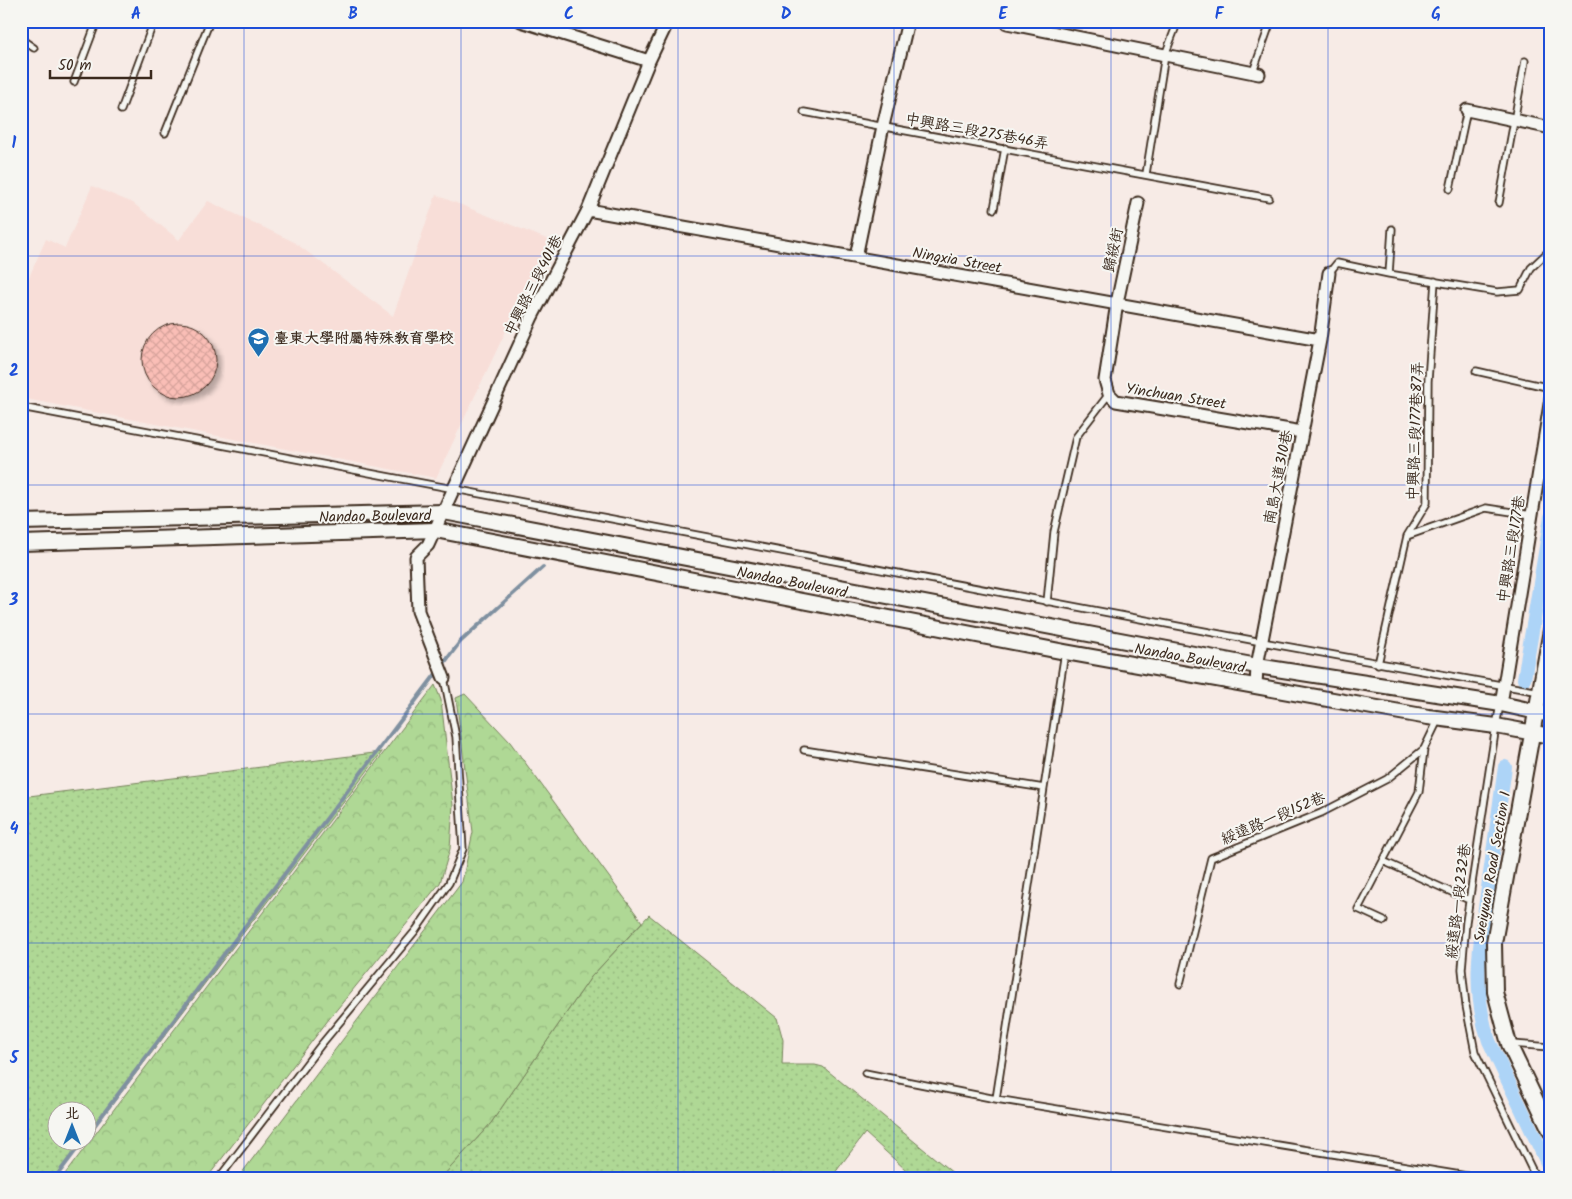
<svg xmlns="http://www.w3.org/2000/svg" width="1572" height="1199" font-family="Kalam,'LXGW WenKai TC',sans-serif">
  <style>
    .built { fill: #f8ded8 }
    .grass { fill: url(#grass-dots); stroke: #75815a }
    .forest { fill: url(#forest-crowns); stroke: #75815a }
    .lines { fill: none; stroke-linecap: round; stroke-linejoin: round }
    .stream { stroke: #7f90a0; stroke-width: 4 }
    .canal { stroke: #add4f7; stroke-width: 14 }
    .building { fill: url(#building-cross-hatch); stroke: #3b2a1e; filter: url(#shadow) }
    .service-casing { stroke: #3b2a1e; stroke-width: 9 }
    .minor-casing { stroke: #3b2a1e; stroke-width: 15 }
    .tertiary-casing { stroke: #3b2a1e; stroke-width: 18 }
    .service { stroke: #f6f6f2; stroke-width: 5.5 }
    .minor { stroke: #f6f6f2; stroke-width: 11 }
    .tertiary { stroke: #f6f6f2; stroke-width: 14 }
    .grid { fill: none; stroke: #1d4ed8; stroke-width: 1; stroke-opacity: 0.55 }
    .labels { text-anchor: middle; stroke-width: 4; stroke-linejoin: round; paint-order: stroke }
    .street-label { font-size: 15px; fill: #3b2a1e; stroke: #f6f6f2 }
    .poi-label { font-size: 15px; font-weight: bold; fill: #3b2a1e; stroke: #f6f6f2; text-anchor: start }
    .neatline { fill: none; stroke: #1d4ed8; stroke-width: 2 }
    .grid-label { font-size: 16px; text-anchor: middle; font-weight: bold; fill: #1d4ed8 }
  </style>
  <defs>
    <pattern id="grass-dots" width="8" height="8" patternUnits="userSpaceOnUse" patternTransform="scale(1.25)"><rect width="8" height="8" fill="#afd895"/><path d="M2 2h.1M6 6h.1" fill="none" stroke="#97ba80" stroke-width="1.8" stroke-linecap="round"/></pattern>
    <pattern id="forest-crowns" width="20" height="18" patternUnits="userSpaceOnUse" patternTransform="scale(1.25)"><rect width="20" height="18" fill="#afd895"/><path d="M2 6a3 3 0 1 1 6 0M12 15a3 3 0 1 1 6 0" fill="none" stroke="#97ba80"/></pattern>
    <pattern id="building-cross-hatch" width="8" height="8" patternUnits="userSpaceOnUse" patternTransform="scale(1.25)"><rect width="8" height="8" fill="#fabeb6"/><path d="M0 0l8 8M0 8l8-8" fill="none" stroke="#d7a39c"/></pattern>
    <filter id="shadow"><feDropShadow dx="4.5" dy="4.5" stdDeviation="2.5" flood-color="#0004"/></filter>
  </defs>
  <rect width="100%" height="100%" fill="#f7ebe6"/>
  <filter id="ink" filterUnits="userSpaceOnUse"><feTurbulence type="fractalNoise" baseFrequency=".02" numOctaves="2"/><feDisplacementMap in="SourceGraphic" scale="10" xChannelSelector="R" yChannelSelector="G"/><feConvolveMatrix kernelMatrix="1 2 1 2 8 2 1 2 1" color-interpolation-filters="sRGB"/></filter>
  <g filter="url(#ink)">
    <!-- built -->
    <path class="built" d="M 92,186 L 133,203 L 179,240 L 208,201 L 294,242 L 393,316 L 436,195 L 549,240 L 436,478 L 21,398 L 21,295 L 46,239 L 65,248 Z"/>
    <!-- grass -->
    <path class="grass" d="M 382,752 L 88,1136 L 88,1112 L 58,1112 L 58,1142 L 83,1142 L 55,1178 L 21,1178 L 21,797 Z
      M 649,915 L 777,1018 L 783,1040 L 782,1065 L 815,1065 L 823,1067 L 959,1178 L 915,1178 L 865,1133 L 831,1178 L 441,1178 L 491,1123 L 591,977 Z"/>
    <!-- forest -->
    <path class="forest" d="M 435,685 L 441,700 L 453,805 L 450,849 L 440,883 L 329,1019 L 207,1178 L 62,1178 Z
      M 465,694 L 510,742 L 642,922 L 591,977 L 491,1123 L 441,1178 L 238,1178 L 462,882 L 473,832 L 456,698 Z"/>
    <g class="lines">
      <!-- stream -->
      <path class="stream" d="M 88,1134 L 460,642 L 543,567
        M 55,1178 L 82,1142"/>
      <!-- canal -->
      <path class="canal" d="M 1524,679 L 1551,517
        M 1505,767 C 1500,805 1494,843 1489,881 C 1481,937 1470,986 1489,1041 L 1551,1171"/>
    </g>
    <!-- building -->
    <path class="building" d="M142 360a37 37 0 1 1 74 0a37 37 0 1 1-74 0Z"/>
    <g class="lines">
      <defs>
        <path id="service" d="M 21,39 L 34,48
          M 1253,72 L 1271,21
          M 74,82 L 97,21
          M 121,110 L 154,21
          M 804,112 L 1269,198
          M 165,133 L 210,21
          M 1146,174 L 1165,55 L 1178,21
          M 1450,189 L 1467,110
          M 1499,203 L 1525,61
          M 994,209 L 1005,148
          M 1329,273 L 1337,263 L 1389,274 L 1497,292 L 1520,290 L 1531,268 L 1551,249
          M 1389,274 L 1392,229
          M 1476,371 L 1551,388
          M 21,407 L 1262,642 L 1551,694
          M 1407,536 L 1486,508 L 1532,515
          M 1047,602 L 1054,532 L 1076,437 L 1109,394
          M 1378,664 L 1407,536 L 1427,503 L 1428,381 L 1435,281
          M 1500,705 L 1496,726 L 1466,922 L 1462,969 L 1466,1006 L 1475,1052 L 1536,1178
          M 804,750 L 1044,788
          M 1383,861 L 1469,900
          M 1384,921 L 1358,909 L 1419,792 L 1424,749
          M 1180,984 L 1211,858 L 1321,813 L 1387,779 L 1424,749 L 1438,720
          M 1511,1044 L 1551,1047
          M 865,1073 L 996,1099 L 1479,1178
          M 996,1099 L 1065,652
          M 219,1178 L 320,1046 L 416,930 L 449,883 L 463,849 L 456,737 L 444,678"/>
        <path id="minor" d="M 521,21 L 649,61
          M 1007,23 L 1259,74
          M 1467,110 L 1551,128
          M 1138,203 L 1117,303 L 1105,380 L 1109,394 L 1116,401 L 1302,432
          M 588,210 L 1320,340
          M 856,257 L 883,126 L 908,21
          M 444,678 L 418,611 L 416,557 L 428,545 L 532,317 L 588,210 L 649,61 L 668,21
          M 1256,686 L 1257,666 L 1320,340 L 1329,273
          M 1501,704 L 1551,398"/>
        <path id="tertiary" d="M 21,522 L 444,512 L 1257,666 L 1501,704 L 1551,715
          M 21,543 L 435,530 L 1065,652 L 1428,717 L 1496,726 L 1551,736
          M 1551,630 L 1494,943 L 1495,992 L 1509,1044 L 1551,1132"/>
      </defs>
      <!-- service casing -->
      <use href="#service" class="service-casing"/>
      <!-- minor casing -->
      <use href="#minor" class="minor-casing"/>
      <!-- tertiary casing -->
      <use href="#tertiary" class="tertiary-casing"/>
      <!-- service -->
      <use href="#service" class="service"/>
      <!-- minor -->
      <use href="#minor" class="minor"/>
      <!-- tertiary -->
      <use href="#tertiary" class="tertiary"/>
    </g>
  </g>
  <!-- grid -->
  <path class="grid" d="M 244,21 L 244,1178M 461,21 L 461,1178M 678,21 L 678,1178M 894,21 L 894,1178M 1111,21 L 1111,1178M 1328,21 L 1328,1178M 21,256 L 1551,256M 21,485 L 1551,485M 21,714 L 1551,714M 21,943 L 1551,943"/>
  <!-- icons -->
  <defs>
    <symbol id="school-pin" viewBox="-11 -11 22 30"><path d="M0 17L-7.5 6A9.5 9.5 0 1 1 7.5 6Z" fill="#1f6fb2" stroke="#f6f6f2"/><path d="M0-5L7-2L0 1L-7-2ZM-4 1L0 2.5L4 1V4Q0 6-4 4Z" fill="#fff"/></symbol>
  </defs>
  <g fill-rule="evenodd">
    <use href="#school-pin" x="246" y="326" width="25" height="34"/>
  </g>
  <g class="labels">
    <!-- street labels -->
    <g class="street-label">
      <text transform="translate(977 131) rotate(10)" y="5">中興路三段275巷46弄</text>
      <text transform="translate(1113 250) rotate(-78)" y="5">歸綏街</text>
      <text transform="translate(957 260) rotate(10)" y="5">Ningxia Street</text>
      <text transform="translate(533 285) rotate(-63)" y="5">中興路三段401巷</text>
      <text transform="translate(1176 396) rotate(9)" y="5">Yinchuan Street</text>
      <text transform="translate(1415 431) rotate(-88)" y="5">中興路三段177巷87弄</text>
      <text transform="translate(1278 477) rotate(-79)" y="5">南島大道310巷</text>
      <text transform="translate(375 516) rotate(-1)" y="5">Nandao Boulevard</text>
      <text transform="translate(1511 549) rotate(-81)" y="5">中興路三段177巷</text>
      <text transform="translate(792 582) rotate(11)" y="5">Nandao Boulevard</text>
      <text transform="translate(1190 658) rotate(10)" y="5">Nandao Boulevard</text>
      <text transform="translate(1273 818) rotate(-23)" y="5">綏遠路一段152巷</text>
      <text transform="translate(1492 867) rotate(-80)" y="5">Sueiyuan Road Section 1</text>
      <text transform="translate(1458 901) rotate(-83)" y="5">綏遠路一段232巷</text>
    </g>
    <!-- poi labels -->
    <g class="poi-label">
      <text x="274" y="343">臺東大學附屬特殊教育學校</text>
    </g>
  </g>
  <!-- margin -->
  <rect width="1572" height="1199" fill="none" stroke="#f6f6f2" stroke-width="55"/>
  <!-- north arrow -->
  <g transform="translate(72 1126)"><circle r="24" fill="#f6f6f2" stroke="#aba49d"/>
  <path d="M0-4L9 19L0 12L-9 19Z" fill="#1f6fb2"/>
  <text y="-8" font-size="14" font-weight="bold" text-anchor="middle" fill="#3b2a1e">北</text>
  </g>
  <!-- scale -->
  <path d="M50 70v8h101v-8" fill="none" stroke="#3b2a1e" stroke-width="2.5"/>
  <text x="58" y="70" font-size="15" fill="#3b2a1e" stroke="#f6f6f2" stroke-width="4" paint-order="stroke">50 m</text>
  <rect x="28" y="28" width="1516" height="1144" class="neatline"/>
  <g class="grid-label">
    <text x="136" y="19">A</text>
    <text x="353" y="19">B</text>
    <text x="569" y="19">C</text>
    <text x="786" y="19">D</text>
    <text x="1003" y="19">E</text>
    <text x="1219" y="19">F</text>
    <text x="1436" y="19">G</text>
    <text x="14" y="148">1</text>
    <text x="14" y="376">2</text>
    <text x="14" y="605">3</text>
    <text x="14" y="834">4</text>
    <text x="14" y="1063">5</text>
  </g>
</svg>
